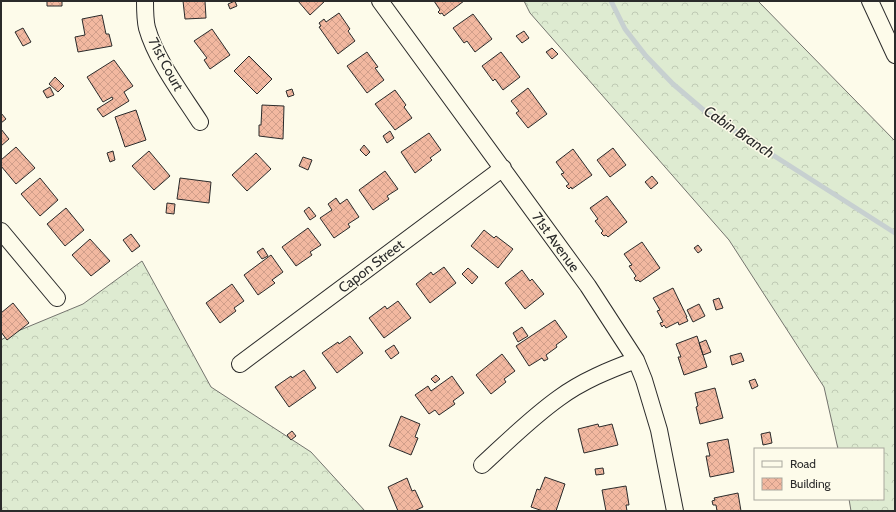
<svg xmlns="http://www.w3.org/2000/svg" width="896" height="512" font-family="Cabin,sans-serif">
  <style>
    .forest { fill: url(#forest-crowns); stroke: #74746e }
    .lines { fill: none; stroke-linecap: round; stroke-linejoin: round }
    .stream { stroke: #c7d0d0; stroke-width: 5 }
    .building { fill: url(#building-cross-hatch); stroke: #2b2b2b }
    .street-casing { stroke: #2b2b2b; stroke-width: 18 }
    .street { stroke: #fdfbea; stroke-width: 16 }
    .labels { text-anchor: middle; stroke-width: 3; stroke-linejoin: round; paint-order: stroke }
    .street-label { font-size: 14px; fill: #2b2b2b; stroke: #fdfbea }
    .water-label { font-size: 15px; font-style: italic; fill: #2b2b2b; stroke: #fdfbea }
  </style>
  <defs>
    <pattern id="forest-crowns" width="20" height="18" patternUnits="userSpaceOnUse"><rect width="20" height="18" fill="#deebd1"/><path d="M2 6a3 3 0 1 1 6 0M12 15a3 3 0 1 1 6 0" fill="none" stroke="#bfcab4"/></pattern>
    <pattern id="building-cross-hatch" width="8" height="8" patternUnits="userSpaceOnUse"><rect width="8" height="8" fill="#f2b8a0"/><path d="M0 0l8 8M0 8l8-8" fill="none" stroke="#d09e8a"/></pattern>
  </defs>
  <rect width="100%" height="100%" fill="#fdfbea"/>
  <!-- forest -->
  <path class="forest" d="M 524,1 L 758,1 L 895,141 L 895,511 L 851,511 L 849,499 L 883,499 L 883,449 L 838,449 L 824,387 L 729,240 L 530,13 Z
    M 142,261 L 211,387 L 311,452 L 365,511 L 1,511 L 1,340 L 13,333 L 83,304 Z"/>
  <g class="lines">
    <!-- stream -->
    <path class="stream" d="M 611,1 L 625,29 L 646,56 L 673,84 L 707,113 L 895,233"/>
  </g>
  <!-- building -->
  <path class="building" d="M 47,1 L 62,1 L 62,6 L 47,6 Z
    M 183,1 L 205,1 L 206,18 L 185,19 Z
    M 235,1 L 237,6 L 230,9 L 228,4 Z
    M 298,1 L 325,1 L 310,15 Z
    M 434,1 L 464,1 L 444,16 L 442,13 L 440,14 L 438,12 L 440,10 Z
    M 339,13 L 350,29 L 348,31 L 355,41 L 338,54 L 319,27 L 321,26 L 319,23 L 324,19 L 326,22 Z
    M 473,14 L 492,39 L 475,52 L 467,41 L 464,43 L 453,28 Z
    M 102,15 L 106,34 L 109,34 L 112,46 L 78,52 L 75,37 L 85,35 L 82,19 Z
    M 23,28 L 31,42 L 23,46 L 15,32 Z
    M 212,29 L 230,55 L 210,69 L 204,60 L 207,58 L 194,41 Z
    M 524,31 L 529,38 L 522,43 L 516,36 Z
    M 552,48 L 558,54 L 552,59 L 546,52 Z
    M 367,52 L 378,67 L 375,68 L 384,80 L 367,93 L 347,66 Z
    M 501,52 L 520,77 L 503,90 L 495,79 L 493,81 L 482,66 Z
    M 249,56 L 272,79 L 257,94 L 234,71 Z
    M 114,60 L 133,86 L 124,92 L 129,101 L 103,117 L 97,109 L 113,99 L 112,97 L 103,102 L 87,77 Z
    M 55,77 L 64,86 L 58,92 L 49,84 Z
    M 50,87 L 54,95 L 47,98 L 43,91 Z
    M 528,88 L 547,114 L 528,128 L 516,113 L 519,111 L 511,101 Z
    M 292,89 L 294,95 L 288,97 L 286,91 Z
    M 395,90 L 406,105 L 404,107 L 412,118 L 395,130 L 375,104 Z
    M 262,105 L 284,106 L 283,139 L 259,136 L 259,125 L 261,125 Z
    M 136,110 L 146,140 L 125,147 L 115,117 Z
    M 1,113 L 6,119 L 1,123 Z
    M 1,129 L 9,139 L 1,146 Z
    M 390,131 L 394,138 L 387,143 L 383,136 Z
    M 429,133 L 441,150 L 430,158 L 432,160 L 415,173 L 401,152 Z
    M 364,145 L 370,152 L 366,156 L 360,150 Z
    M 16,147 L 35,168 L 16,184 L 1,166 L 1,160 Z
    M 613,148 L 626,165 L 610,177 L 597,160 Z
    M 573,149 L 592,175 L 572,189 L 571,187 L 569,189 L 566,186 L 569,184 L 561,174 L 564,173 L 556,162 Z
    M 113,151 L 115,160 L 110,162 L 107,153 Z
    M 149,151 L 170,176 L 154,190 L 132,166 Z
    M 256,153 L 271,169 L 247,191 L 232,175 Z
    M 303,157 L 312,160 L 308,170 L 299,166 Z
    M 385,171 L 398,189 L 387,196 L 389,199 L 373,210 L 359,190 Z
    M 652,176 L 658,183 L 651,189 L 645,182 Z
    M 40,178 L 58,200 L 40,216 L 21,194 Z
    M 180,178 L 211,182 L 209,203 L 177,199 Z
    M 607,196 L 627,222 L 608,237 L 606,235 L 604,236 L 601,233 L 603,231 L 595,221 L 598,219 L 590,208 Z
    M 336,198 L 340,204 L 347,199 L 359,217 L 348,224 L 350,227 L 334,238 L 320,218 L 332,210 L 328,204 Z
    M 167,203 L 175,204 L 174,214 L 166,213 Z
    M 309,207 L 316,216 L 310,220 L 304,211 Z
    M 66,208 L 84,230 L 65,246 L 47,224 Z
    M 308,228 L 321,245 L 310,252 L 312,255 L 296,266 L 282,247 Z
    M 484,230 L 494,238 L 496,236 L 513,249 L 498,268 L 471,246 Z
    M 131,234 L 140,246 L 132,252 L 123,240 Z
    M 90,239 L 110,261 L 91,276 L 72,255 Z
    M 642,242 L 660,268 L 640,282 L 638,280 L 636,281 L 634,278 L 636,276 L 629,266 L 632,265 L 624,254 Z
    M 698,245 L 702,250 L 698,253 L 694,248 Z
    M 263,248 L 268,256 L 262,259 L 257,252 Z
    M 271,255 L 283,272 L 272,280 L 275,283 L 258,295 L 244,275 Z
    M 444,267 L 456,283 L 430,303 L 416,284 L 431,272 L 433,275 Z
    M 468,268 L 478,277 L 472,284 L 462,274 Z
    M 522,270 L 530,281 L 532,279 L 544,294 L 525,309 L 505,283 Z
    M 232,284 L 244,301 L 234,308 L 236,311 L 220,323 L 206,303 Z
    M 673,288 L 687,317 L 686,317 L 688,321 L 679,325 L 678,322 L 666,328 L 664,325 L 662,327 L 660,323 L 663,322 L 657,311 L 660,310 L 653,298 Z
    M 719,298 L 723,308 L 716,310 L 713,300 Z
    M 398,301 L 411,318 L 384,338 L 369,318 L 385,306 L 387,309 Z
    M 13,303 L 29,323 L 7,340 L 1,332 L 1,313 Z
    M 699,304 L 705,316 L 693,322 L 687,310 Z
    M 555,320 L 567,337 L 556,345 L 557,347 L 546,355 L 548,359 L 544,361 L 542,358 L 529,366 L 516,346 Z
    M 522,327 L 528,336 L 518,342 L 513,333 Z
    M 350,336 L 363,353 L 337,373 L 322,353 L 338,342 L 339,344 Z
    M 697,336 L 707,367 L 684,375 L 678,357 L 681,357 L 676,344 Z
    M 706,340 L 711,352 L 703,355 L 699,343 Z
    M 394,345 L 399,353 L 391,359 L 385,351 Z
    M 741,353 L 744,361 L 732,365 L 730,356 Z
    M 502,354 L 515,371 L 504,379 L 506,382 L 491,394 L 476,375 Z
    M 304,370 L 316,388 L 289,407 L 275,387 L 291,376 L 292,378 Z
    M 436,375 L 440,379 L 435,383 L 431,379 Z
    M 452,376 L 464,393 L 453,401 L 455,404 L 439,415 L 435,410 L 429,414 L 415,395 L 428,386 L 431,391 Z
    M 755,379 L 758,386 L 752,389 L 749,381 Z
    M 715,388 L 723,418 L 700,424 L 696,407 L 698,406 L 695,393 Z
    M 401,416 L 420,424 L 415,437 L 418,438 L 411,455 L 389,446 Z
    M 598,424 L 599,427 L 612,424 L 618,445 L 584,453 L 578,429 Z
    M 292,431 L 296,436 L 291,440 L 287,435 Z
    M 770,432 L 772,443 L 763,445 L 761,434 Z
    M 728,439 L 734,472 L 710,477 L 706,456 L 710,456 L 707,443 Z
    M 603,468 L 604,474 L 596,475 L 595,469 Z
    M 545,477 L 565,484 L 556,511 L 543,511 L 531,507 L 537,489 L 540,490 Z
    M 407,478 L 412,491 L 415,490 L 423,507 L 414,511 L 398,511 L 388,487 Z
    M 626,486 L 629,505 L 626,505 L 627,511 L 606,511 L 602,490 Z
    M 738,493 L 741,511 L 717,511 L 716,505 L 713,505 L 712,501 L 715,500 L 714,498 Z"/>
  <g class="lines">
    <defs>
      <path id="street" d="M 145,1 C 145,10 145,20 147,28 C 156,60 182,94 200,122
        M 380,1 L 588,286 L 636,360 L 644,380 L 659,430 L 675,511
        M 870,1 L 895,55
        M 1,231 L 57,298
        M 240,364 L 503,168
        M 482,465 C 507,442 531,418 559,398 C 582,381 609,370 636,360"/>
    </defs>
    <!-- street casing -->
    <use href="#street" class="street-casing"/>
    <!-- street -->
    <use href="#street" class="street"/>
  </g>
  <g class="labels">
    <!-- street labels -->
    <g class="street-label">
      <text transform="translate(166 64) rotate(62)" y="5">71st Court</text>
      <text transform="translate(556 242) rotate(54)" y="5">71st Avenue</text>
      <text transform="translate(371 266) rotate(-37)" y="5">Capon Street</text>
    </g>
    <!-- water labels -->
    <g class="water-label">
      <text transform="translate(739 132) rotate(34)" y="5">Cabin Branch</text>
    </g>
  </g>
  <!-- border -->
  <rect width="896" height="512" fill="none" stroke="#2b2b2b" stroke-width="4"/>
  <!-- legend -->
  <rect x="754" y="448" width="130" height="52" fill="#fdfbea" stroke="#a9a89e"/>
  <rect x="762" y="461" width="20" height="6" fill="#fdfbea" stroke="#a9a89e"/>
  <text x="790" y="468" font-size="12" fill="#2b2b2b">Road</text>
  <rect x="762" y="478" width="20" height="12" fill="url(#building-cross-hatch)" stroke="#a9a89e"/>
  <text x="790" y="488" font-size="12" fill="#2b2b2b">Building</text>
</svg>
